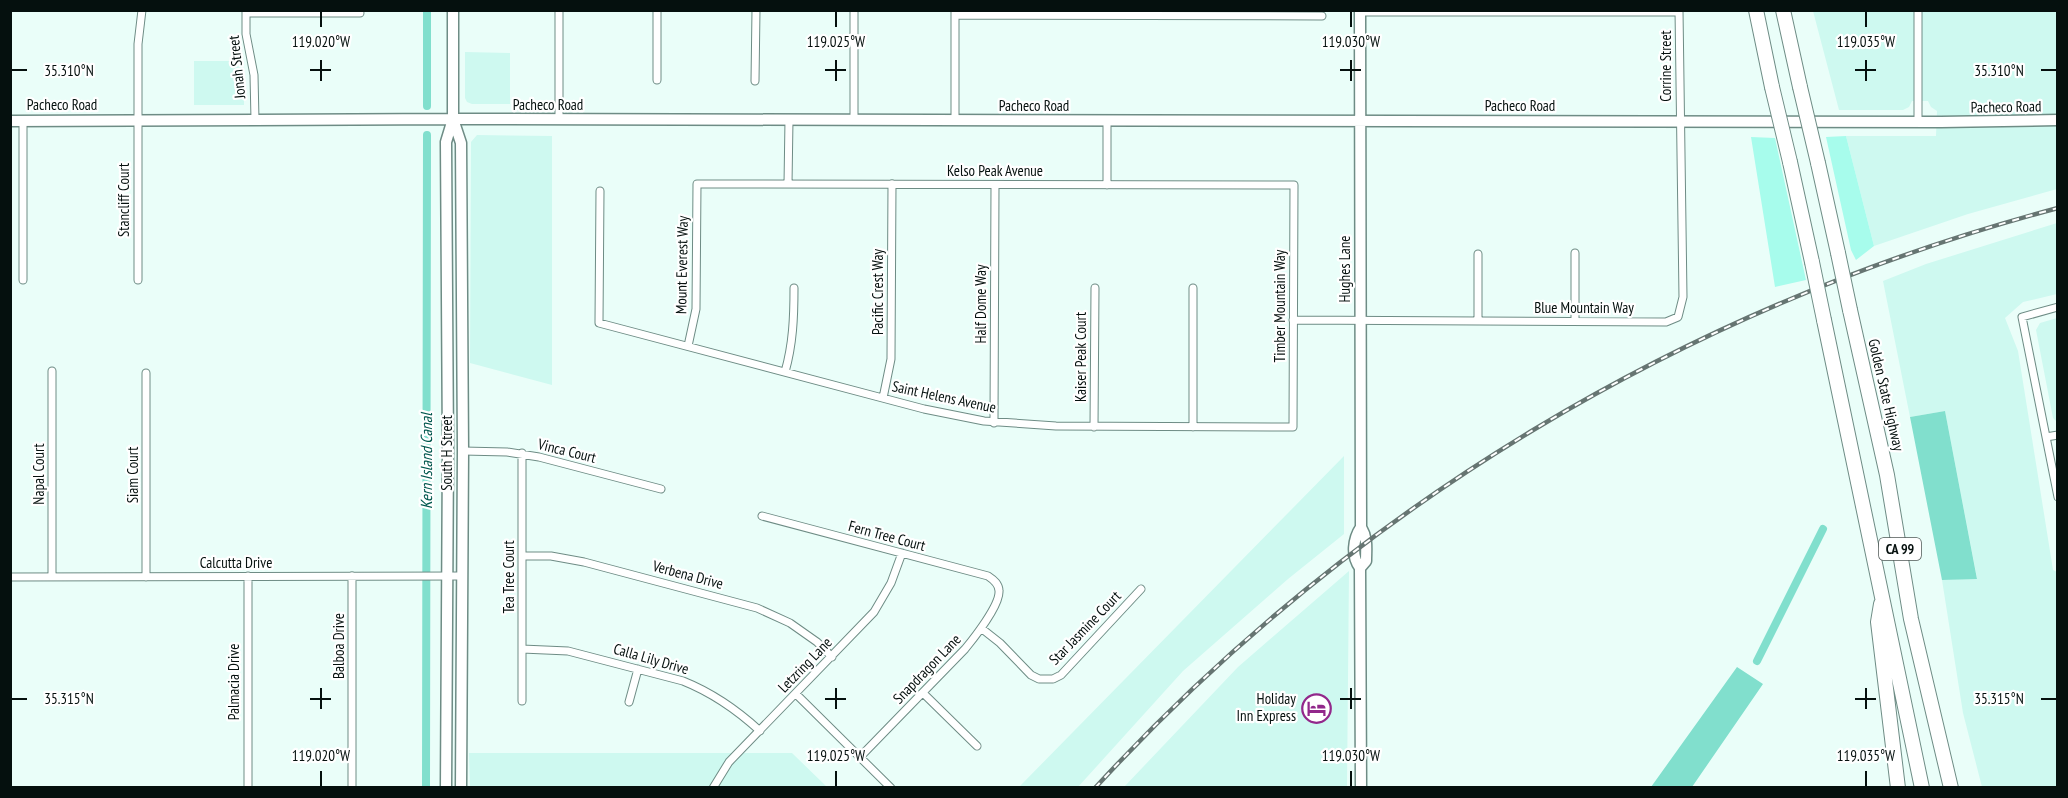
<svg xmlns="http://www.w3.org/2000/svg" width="2068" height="798" font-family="'PT Sans Narrow',sans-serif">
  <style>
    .built { fill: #cef9f0 }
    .green { fill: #a7fcec }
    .water { fill: #81dfcd }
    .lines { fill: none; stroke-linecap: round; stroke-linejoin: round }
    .canal { stroke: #81dfcd; stroke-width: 8 }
    .street-casing { stroke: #6e8c85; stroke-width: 9 }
    .secondary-casing { stroke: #6e8c85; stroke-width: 13 }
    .highway-casing { stroke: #6e8c85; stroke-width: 16 }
    .street { stroke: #fff; stroke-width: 7 }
    .secondary { stroke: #fff; stroke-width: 10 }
    .highway { stroke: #fff; stroke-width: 14 }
    .rail-casing { stroke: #667572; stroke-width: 4.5 }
    .rail { stroke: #fff; stroke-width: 2; stroke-dasharray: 7; stroke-linecap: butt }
    .highway-bridge-casing { stroke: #6e8c85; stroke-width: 16; stroke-linecap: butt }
    .highway-bridge { stroke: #fff; stroke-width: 14 }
    .ticks { fill: none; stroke: #05100e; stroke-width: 2 }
    .labels { text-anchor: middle; stroke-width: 4.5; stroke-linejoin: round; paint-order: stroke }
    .shield { fill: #fff; stroke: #505856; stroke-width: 1.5 }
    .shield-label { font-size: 14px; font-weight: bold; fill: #05100e }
    .street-label { font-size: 15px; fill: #05100e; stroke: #fff }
    .poi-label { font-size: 15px; fill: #05100e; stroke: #fff; text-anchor: end }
    .water-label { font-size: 16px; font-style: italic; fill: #00574d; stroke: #fff }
    .ticks-label { font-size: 15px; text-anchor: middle; fill: #05100e; stroke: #fff; stroke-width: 4.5; stroke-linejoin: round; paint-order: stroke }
  </style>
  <rect width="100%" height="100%" fill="#eafef9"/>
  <!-- built -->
  <path class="built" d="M 1813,11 L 2057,11 L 2057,189 L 1968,214 L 1874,246 L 1846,136 L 1936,136 L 1937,111 L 1931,107 L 1928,101 L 1912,101 L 1909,107 L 1903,110 L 1839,110 Z
    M 465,52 L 510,53 L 510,104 L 472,104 L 467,102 L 465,98 Z
    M 194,61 L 241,61 L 244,78 L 244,105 L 194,105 Z
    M 477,135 L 552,136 L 552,385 L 470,363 L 471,142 Z
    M 2057,223 L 2057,294 L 2023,302 L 2005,318 L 2018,351 L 2053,570 L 2057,572 L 2057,787 L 1982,787 L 1963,713 L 1942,580 L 1977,578 L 1945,411 L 1910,417 L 1883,281 L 1926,264 Z
    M 2057,318 L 2058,318 L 2057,422 L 2053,418 L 2036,330 L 2040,323 Z
    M 1344,456 L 1344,534 L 1288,579 L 1183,671 L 1078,787 L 1019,787 Z
    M 1349,571 L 1347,787 L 1124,787 L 1238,667 Z
    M 469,753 L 792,753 L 827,787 L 470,787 Z"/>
  <!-- green -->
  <path class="green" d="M 1846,136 L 1874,246 L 1856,260 L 1851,250 L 1826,137 Z
    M 1751,137 L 1775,138 L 1806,280 L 1775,287 Z"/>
  <!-- water -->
  <path class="water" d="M 1945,411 L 1977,579 L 1942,580 L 1910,417 Z
    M 1737,667 L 1763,684 L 1692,787 L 1651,787 Z"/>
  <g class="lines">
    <!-- canal -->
    <path class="canal" d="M 427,106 L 427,10
      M 1757,661 L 1823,529
      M 426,788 L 427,135"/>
    <defs>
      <path id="street" d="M 246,10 L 246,34 L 254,75 L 255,120
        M 1918,10 L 1918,122
        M 1360,12 L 1679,12
        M 246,13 L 360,13
        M 955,15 L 1322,16
        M 657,80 L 657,10
        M 755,81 L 756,10
        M 559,120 L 559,10
        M 854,120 L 854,10
        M 23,121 L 23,280
        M 955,121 L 955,12
        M 788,184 L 789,120
        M 1107,185 L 1107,121
        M 600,191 L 599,323 L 924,409 L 984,421 L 1056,426 L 1293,427 L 1294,185 L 697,184 L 696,309 L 688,346
        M 1575,253 L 1575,321
        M 138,280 L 138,44 L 142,10
        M 2058,307 L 2022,317 L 2058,497
        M 1293,320 L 1666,322 L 1678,317 L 1683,297 L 1679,10
        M 1478,321 L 1478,254
        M 52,371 L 52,577
        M 785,372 C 793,344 794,317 794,288
        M 146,373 L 146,577
        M 883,398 L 891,359 L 892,184
        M 994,423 L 995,185
        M 1094,427 L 1095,288
        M 1193,427 L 1193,288
        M 2046,437 L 2058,435
        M 463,451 L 507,452 L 539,457 L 661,489
        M 762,516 L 988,576 C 994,580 999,584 999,591 C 1000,605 974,638 965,649 L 860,757
        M 522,556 L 551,556 L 584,562 L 757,608 L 790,623 L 817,642 L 832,657
        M 10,577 L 461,576
        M 981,628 L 1000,643 L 1031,675 L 1039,679 L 1053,679 L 1061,675 L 1141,589
        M 522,649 L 568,651 L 683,681 C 713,693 736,709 760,731
        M 923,693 L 977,746
        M 796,694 L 891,788
        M 522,701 L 522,453
        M 629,702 L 638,669
        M 248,788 L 248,576
        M 352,788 L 352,576
        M 713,788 L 729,762 L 874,612 L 891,583 L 902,553"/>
      <path id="secondary" d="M 1360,10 L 1361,527 C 1368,539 1366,548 1366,561 L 1360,568
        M 453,119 L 461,143 L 463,451 L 461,788
        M 10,121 L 453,119 L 1941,122 L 2058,120
        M 446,788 L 448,450 L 446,142 L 453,119 L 453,10
        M 1361,788 L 1360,568 C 1351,556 1353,539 1361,527"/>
      <path id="highway" d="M 1756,10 L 1772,87
        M 1783,10 L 1800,87
        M 1790,162 L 1812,262
        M 1818,163 L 1838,253
        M 1850,310 L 1887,475 L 1911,619 L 1951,788
        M 1824,320 L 1922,788
        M 1881,604 L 1878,622 L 1898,788"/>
    </defs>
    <!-- street casing -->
    <use href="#street" class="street-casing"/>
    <!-- secondary casing -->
    <use href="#secondary" class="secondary-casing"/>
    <!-- highway casing -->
    <use href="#highway" class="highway-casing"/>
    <!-- street -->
    <use href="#street" class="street"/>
    <!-- secondary -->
    <use href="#secondary" class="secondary"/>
    <!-- highway -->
    <use href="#highway" class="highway"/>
    <defs>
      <path id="rail" d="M 1095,788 C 1354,506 1688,306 2058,208"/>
    </defs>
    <!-- rail casing -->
    <use href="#rail" class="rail-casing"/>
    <!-- rail -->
    <use href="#rail" class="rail"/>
    <defs>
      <path id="highway-bridge" d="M 1772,87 L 1790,162
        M 1800,87 L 1818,163
        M 1838,253 L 1850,310
        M 1812,262 L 1824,320"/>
    </defs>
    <!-- highway-bridge casing -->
    <use href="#highway-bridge" class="highway-bridge-casing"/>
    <!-- highway-bridge -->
    <use href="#highway-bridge" class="highway-bridge"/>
  </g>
  <!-- ticks -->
  <path class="ticks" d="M 321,12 L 321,27M 836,12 L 836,27M 1351,12 L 1351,27M 1866,12 L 1866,27M 321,60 L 321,81M 836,60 L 836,81M 1351,60 L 1351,81M 1866,60 L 1866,81M 12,70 L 27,70M 310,70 L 331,70M 825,70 L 846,70M 1340,70 L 1361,70M 1855,70 L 1876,70M 2041,70 L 2056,70M 321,688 L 321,709M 836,688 L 836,709M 1351,688 L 1351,709M 1866,688 L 1866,709M 12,699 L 27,699M 310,699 L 331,699M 825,699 L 846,699M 1340,699 L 1361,699M 1855,699 L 1876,699M 2041,699 L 2056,699M 321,771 L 321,786M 836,771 L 836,786M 1351,771 L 1351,786M 1866,771 L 1866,786"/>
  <!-- icons -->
  <defs>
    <symbol id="hotel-ring" viewBox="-11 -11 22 22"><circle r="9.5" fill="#fff" stroke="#92288b" stroke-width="1.5"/><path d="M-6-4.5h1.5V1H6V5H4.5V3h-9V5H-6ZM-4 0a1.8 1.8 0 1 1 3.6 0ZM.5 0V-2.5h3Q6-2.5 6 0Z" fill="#92288b"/></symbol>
  </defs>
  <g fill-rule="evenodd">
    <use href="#hotel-ring" x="1300" y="692" width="33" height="33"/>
  </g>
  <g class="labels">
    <!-- shield labels -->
    <rect class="shield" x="1879" y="538" width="42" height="22" rx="4.5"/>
    <g class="shield-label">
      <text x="1900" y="554">CA 99</text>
    </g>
    <!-- street labels -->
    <g class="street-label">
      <text transform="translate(1666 66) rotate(-90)" y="5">Corrine Street</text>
      <text transform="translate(237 67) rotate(-96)" y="5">Jonah Street</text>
      <text x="62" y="110">Pacheco Road</text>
      <text x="548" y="110">Pacheco Road</text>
      <text x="1034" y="111">Pacheco Road</text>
      <text x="1520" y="111">Pacheco Road</text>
      <text transform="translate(2006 107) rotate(-1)" y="5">Pacheco Road</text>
      <text x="995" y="176">Kelso Peak Avenue</text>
      <text transform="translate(124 200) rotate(-90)" y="5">Stancliff Court</text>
      <text transform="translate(682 265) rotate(-89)" y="5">Mount Everest Way</text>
      <text transform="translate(1345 269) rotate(-90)" y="5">Hughes Lane</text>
      <text transform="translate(878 292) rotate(-90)" y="5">Pacific Crest Way</text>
      <text transform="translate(981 304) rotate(-90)" y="5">Half Dome Way</text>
      <text transform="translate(1280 306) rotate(-90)" y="5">Timber Mountain Way</text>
      <text x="1584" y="313">Blue Mountain Way</text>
      <text transform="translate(1081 357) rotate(-90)" y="5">Kaiser Peak Court</text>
      <text transform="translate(1886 395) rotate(77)" y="5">Golden State Highway</text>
      <text transform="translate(944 397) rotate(12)" y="5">Saint Helens Avenue</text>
      <text transform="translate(567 451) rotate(14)" y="5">Vinca Court</text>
      <text transform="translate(447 453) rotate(-90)" y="5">South H Street</text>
      <text transform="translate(39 474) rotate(-90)" y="5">Napal Court</text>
      <text transform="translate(133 475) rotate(-90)" y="5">Siam Court</text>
      <text transform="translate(887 536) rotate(15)" y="5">Fern Tree Court</text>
      <text x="236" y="568">Calcutta Drive</text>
      <text transform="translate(688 575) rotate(15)" y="5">Verbena Drive</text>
      <text transform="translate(509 577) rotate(-90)" y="5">Tea Tree Court</text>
      <text transform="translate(1085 628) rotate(-46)" y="5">Star Jasmine Court</text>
      <text transform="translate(339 646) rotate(-90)" y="5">Balboa Drive</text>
      <text transform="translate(651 659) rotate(16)" y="5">Calla Lily Drive</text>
      <text transform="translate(805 665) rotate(-46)" y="5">Letzring Lane</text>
      <text transform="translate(927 669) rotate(-46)" y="5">Snapdragon Lane</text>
      <text transform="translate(234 682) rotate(-90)" y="5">Palmacia Drive</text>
    </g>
    <!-- poi labels -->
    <g class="poi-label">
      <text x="1296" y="704">Holiday<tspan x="1296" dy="17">Inn Express</tspan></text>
    </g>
    <!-- water labels -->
    <g class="water-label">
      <text transform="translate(426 461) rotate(-90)" y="6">Kern Island Canal</text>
    </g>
  </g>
  <g class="ticks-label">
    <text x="321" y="47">119.020°W</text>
    <text x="836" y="47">119.025°W</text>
    <text x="1351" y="47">119.030°W</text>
    <text x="1866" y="47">119.035°W</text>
    <text x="1999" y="76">35.310°N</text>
    <text x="69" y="76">35.310°N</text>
    <text x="1999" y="704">35.315°N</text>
    <text x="69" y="704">35.315°N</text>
    <text x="321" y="761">119.020°W</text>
    <text x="836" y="761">119.025°W</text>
    <text x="1351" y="761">119.030°W</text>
    <text x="1866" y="761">119.035°W</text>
  </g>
  <!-- border -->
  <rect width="2068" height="798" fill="none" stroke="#05100e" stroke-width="24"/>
</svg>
